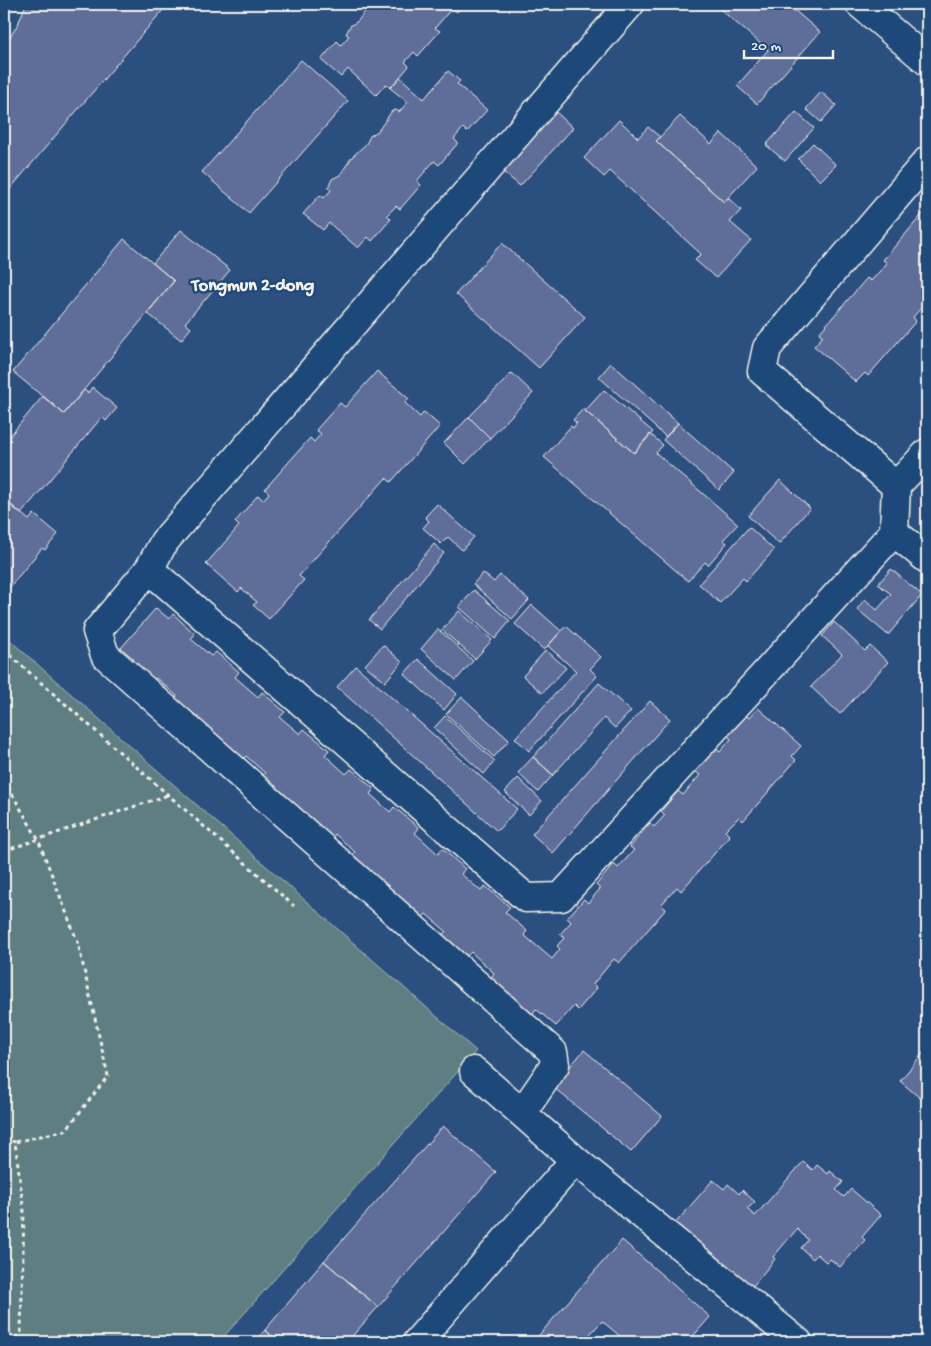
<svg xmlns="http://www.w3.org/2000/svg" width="931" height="1346" font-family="'Gochi Hand',sans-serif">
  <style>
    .green { fill: #5e7e82; stroke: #a9b8b5 }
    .building { fill: #5f6d99; stroke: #f4f1e8 }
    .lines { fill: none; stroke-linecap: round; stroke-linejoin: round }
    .minor-casing { stroke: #f4f1e8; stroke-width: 31 }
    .path { stroke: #f4f1e8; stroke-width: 3; stroke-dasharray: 4 4; stroke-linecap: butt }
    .minor { stroke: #1f4a7a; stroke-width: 28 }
    .labels { text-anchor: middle; stroke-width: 5; stroke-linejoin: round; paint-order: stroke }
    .quarter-label { font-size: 18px; font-weight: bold; fill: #f4f1e8; stroke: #1f4a7a }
  </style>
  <rect width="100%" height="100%" fill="#2b5080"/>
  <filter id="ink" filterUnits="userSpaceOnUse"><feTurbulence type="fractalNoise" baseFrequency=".02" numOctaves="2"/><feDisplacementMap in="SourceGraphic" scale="10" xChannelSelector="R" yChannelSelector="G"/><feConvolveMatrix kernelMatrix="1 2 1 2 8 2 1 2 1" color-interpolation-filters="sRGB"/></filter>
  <g filter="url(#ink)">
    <!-- green -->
    <path class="green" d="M 4,635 L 476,1051 L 219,1342 L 4,1342 Z"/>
    <!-- building -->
    <path class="building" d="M 26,4 L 168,4 L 4,196 L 4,47 L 18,24 Z
      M 370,4 L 464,4 L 457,12 L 452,8 L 435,28 L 440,31 L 418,56 L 414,52 L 405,62 L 409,66 L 400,77 L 390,88 L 386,84 L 376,95 L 348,69 L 341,77 L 321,60 L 337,41 L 341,45 L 349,36 L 346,34 L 350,26 L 358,21 Z
      M 714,4 L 787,4 L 820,32 L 757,104 L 737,86 L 768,50 Z
      M 301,60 L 348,101 L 249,213 L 202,172 Z
      M 448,71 L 460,81 L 457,84 L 487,110 L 467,132 L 463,128 L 454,139 L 458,143 L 439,165 L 434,161 L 417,181 L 421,185 L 400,209 L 396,206 L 387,215 L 391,219 L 372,241 L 368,237 L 358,248 L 329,223 L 323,230 L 303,214 L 320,195 L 324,198 L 331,190 L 328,187 L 332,179 L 340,175 L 352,157 L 366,144 L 370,136 L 378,131 L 392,111 L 396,110 L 399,112 L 408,102 L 390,88 L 400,77 L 424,99 Z
      M 821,92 L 836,105 L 821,122 L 806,109 Z
      M 554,110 L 573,128 L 520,186 L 501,170 Z
      M 796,112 L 814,128 L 785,161 L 766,145 Z
      M 680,116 L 711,144 L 721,133 L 757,166 L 724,202 L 656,141 Z
      M 619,120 L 638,138 L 648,127 L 660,137 L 656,141 L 724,202 L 728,198 L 741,210 L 730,222 L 751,240 L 716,278 L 695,260 L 701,254 L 610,171 L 604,177 L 584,158 Z
      M 813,143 L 836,165 L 820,181 L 798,159 Z
      M 927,209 L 927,301 L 913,317 L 916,321 L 868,376 L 865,373 L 856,382 L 814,346 L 823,336 L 819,333 L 867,278 L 871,281 L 887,263 L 883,260 Z
      M 181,230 L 230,270 L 185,323 L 191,328 L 181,340 L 147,313 L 174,281 L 153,263 Z
      M 124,239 L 174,281 L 64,414 L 13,372 Z
      M 502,243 L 585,317 L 539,368 L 456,294 Z
      M 611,363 L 678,423 L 666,437 L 599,377 Z
      M 377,371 L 409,399 L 405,403 L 420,417 L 424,412 L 440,426 L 391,482 L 386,478 L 299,576 L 304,580 L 269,619 L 253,605 L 257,602 L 241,588 L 238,592 L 206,564 L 239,526 L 235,522 L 258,495 L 263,500 L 269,493 L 265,489 L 310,438 L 314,442 L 321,434 L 316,430 L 340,403 L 345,407 Z
      M 512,373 L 533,393 L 490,438 L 469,417 Z
      M 92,387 L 117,408 L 106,421 L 102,417 L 21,514 L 4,500 L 4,443 L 43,396 L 64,414 L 84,390 L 88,393 Z
      M 604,390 L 653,432 L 634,453 L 585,411 Z
      M 583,409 L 634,453 L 650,434 L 663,445 L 656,453 L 738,524 L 723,540 L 727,543 L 708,565 L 705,562 L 688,581 L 544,457 L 571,426 L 573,428 L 577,423 L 573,420 Z
      M 469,417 L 490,438 L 465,464 L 444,443 Z
      M 678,423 L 734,473 L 719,490 L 663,440 Z
      M 780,480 L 810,508 L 779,544 L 748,516 Z
      M 4,499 L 29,520 L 34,514 L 58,534 L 45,550 L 42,548 L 4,594 Z
      M 437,504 L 474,537 L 462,550 L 448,537 L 441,544 L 423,528 L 429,521 L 425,517 Z
      M 749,527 L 774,550 L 746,581 L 743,578 L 720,603 L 699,584 Z
      M 434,544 L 444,553 L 380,629 L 369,620 Z
      M 891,569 L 922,595 L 888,635 L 857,609 L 865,599 L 877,610 L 891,594 L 878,584 Z
      M 483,573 L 494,582 L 500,575 L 529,600 L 512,619 L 473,584 Z
      M 474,590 L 510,621 L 495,639 L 459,607 Z
      M 532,605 L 561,631 L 544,650 L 515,624 Z
      M 156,608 L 169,619 L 173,614 L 195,634 L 191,639 L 211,656 L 216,652 L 239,672 L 235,677 L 258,697 L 262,692 L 285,712 L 280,717 L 300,734 L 304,729 L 329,750 L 325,755 L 346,774 L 351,769 L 374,789 L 370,794 L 390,812 L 394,807 L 419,828 L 415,833 L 438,854 L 442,848 L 465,869 L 461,874 L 481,891 L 485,886 L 510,907 L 505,912 L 527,931 L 524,935 L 552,959 L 560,949 L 557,946 L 564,938 L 560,934 L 571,922 L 567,918 L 584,899 L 588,903 L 600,889 L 596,885 L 614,864 L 618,868 L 634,850 L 630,847 L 650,823 L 654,827 L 665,815 L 661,811 L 678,791 L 683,795 L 700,775 L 695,771 L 715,748 L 720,752 L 731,739 L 727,735 L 745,714 L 749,718 L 758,708 L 801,746 L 792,756 L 796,760 L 743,821 L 739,817 L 725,831 L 730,836 L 681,891 L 677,887 L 661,905 L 666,909 L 619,963 L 614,959 L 593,984 L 597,988 L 578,1010 L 574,1006 L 556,1026 L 536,1009 L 532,1014 L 491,978 L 494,973 L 471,952 L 466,957 L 442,935 L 446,931 L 426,914 L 422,918 L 351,856 L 355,852 L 335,834 L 331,839 L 261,778 L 265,773 L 246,756 L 241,761 L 172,701 L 177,696 L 156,678 L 151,683 L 129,664 L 134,659 L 121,648 Z
      M 459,611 L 492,640 L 475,659 L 442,630 Z
      M 834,622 L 865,651 L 870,646 L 888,662 L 840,714 L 811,687 L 842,654 L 822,636 Z
      M 566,626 L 601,657 L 590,669 L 597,676 L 529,751 L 515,738 L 576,671 L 548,646 Z
      M 438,629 L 473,661 L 456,680 L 421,649 Z
      M 383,645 L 402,662 L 385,682 L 365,665 Z
      M 546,650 L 566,668 L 542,693 L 523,676 Z
      M 418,659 L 457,694 L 444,710 L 404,674 Z
      M 356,666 L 517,809 L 497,831 L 337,687 Z
      M 599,683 L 631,711 L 615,728 L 604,718 L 553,775 L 533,757 Z
      M 462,697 L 509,740 L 494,757 L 446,714 Z
      M 650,701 L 670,719 L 553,853 L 532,834 Z
      M 445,716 L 495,761 L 484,774 L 434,728 Z
      M 533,757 L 553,775 L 538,792 L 518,773 Z
      M 518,778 L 542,801 L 529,815 L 505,792 Z
      M 927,1048 L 927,1104 L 900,1081 Z
      M 584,1050 L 662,1116 L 631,1152 L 553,1087 Z
      M 443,1126 L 496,1172 L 378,1307 L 324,1261 Z
      M 803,1162 L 813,1170 L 817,1165 L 828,1174 L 830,1171 L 843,1182 L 836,1190 L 844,1197 L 851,1189 L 881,1215 L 862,1237 L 865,1240 L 840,1267 L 830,1259 L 827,1263 L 817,1254 L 813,1259 L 801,1248 L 808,1240 L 797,1229 L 773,1257 L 775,1259 L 752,1287 L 712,1267 L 720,1259 L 710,1251 L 703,1259 L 673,1226 L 713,1180 L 724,1189 L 728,1184 L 739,1194 L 742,1190 L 755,1202 L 747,1209 L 755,1216 Z
      M 622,1240 L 710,1317 L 688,1342 L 627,1342 L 602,1321 L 583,1342 L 533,1342 Z
      M 324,1261 L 378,1307 L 347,1342 L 279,1342 L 265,1330 Z
      M 265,1330 L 279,1342 L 254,1342 Z"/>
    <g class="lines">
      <defs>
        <path id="minor" d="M 860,4 L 927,61
          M 927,161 L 767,348 L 762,371 L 896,486 L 927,453
          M 894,532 L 896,486
          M 149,569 L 164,542 L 630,4
          M 474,1071 L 575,1160 L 798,1342
          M 522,1113 L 555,1065 L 553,1052 L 105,655 L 97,631 L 149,569 L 526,898 L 561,897 L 894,532 L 927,559
          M 417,1342 L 575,1160"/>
      </defs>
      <!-- minor casing -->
      <use href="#minor" class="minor-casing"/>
      <!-- path -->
      <path class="path" d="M 4,650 L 294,906
        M 4,780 L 38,839 L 78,943 L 108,1076 L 66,1130 L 15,1142 L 24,1212 L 21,1332 L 13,1342
        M 4,851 L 168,795
        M 4,1139 L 15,1142"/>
      <!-- minor -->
      <use href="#minor" class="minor"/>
    </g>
  </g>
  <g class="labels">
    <!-- quarter labels -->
    <g class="quarter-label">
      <text x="253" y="290">Tongmun 2-dong</text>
    </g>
  </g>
  <!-- margin -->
  <rect width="931" height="1346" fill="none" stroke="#1f4a7a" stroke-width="20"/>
  <rect x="10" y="10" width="911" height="1326" fill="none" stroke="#f4f1e8" stroke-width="2" filter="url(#ink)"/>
  <!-- scale -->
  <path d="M744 50v8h89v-8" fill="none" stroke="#f4f1e8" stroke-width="2.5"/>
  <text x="751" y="50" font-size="15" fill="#f4f1e8" stroke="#1f4a7a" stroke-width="4" paint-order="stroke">20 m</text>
</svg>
